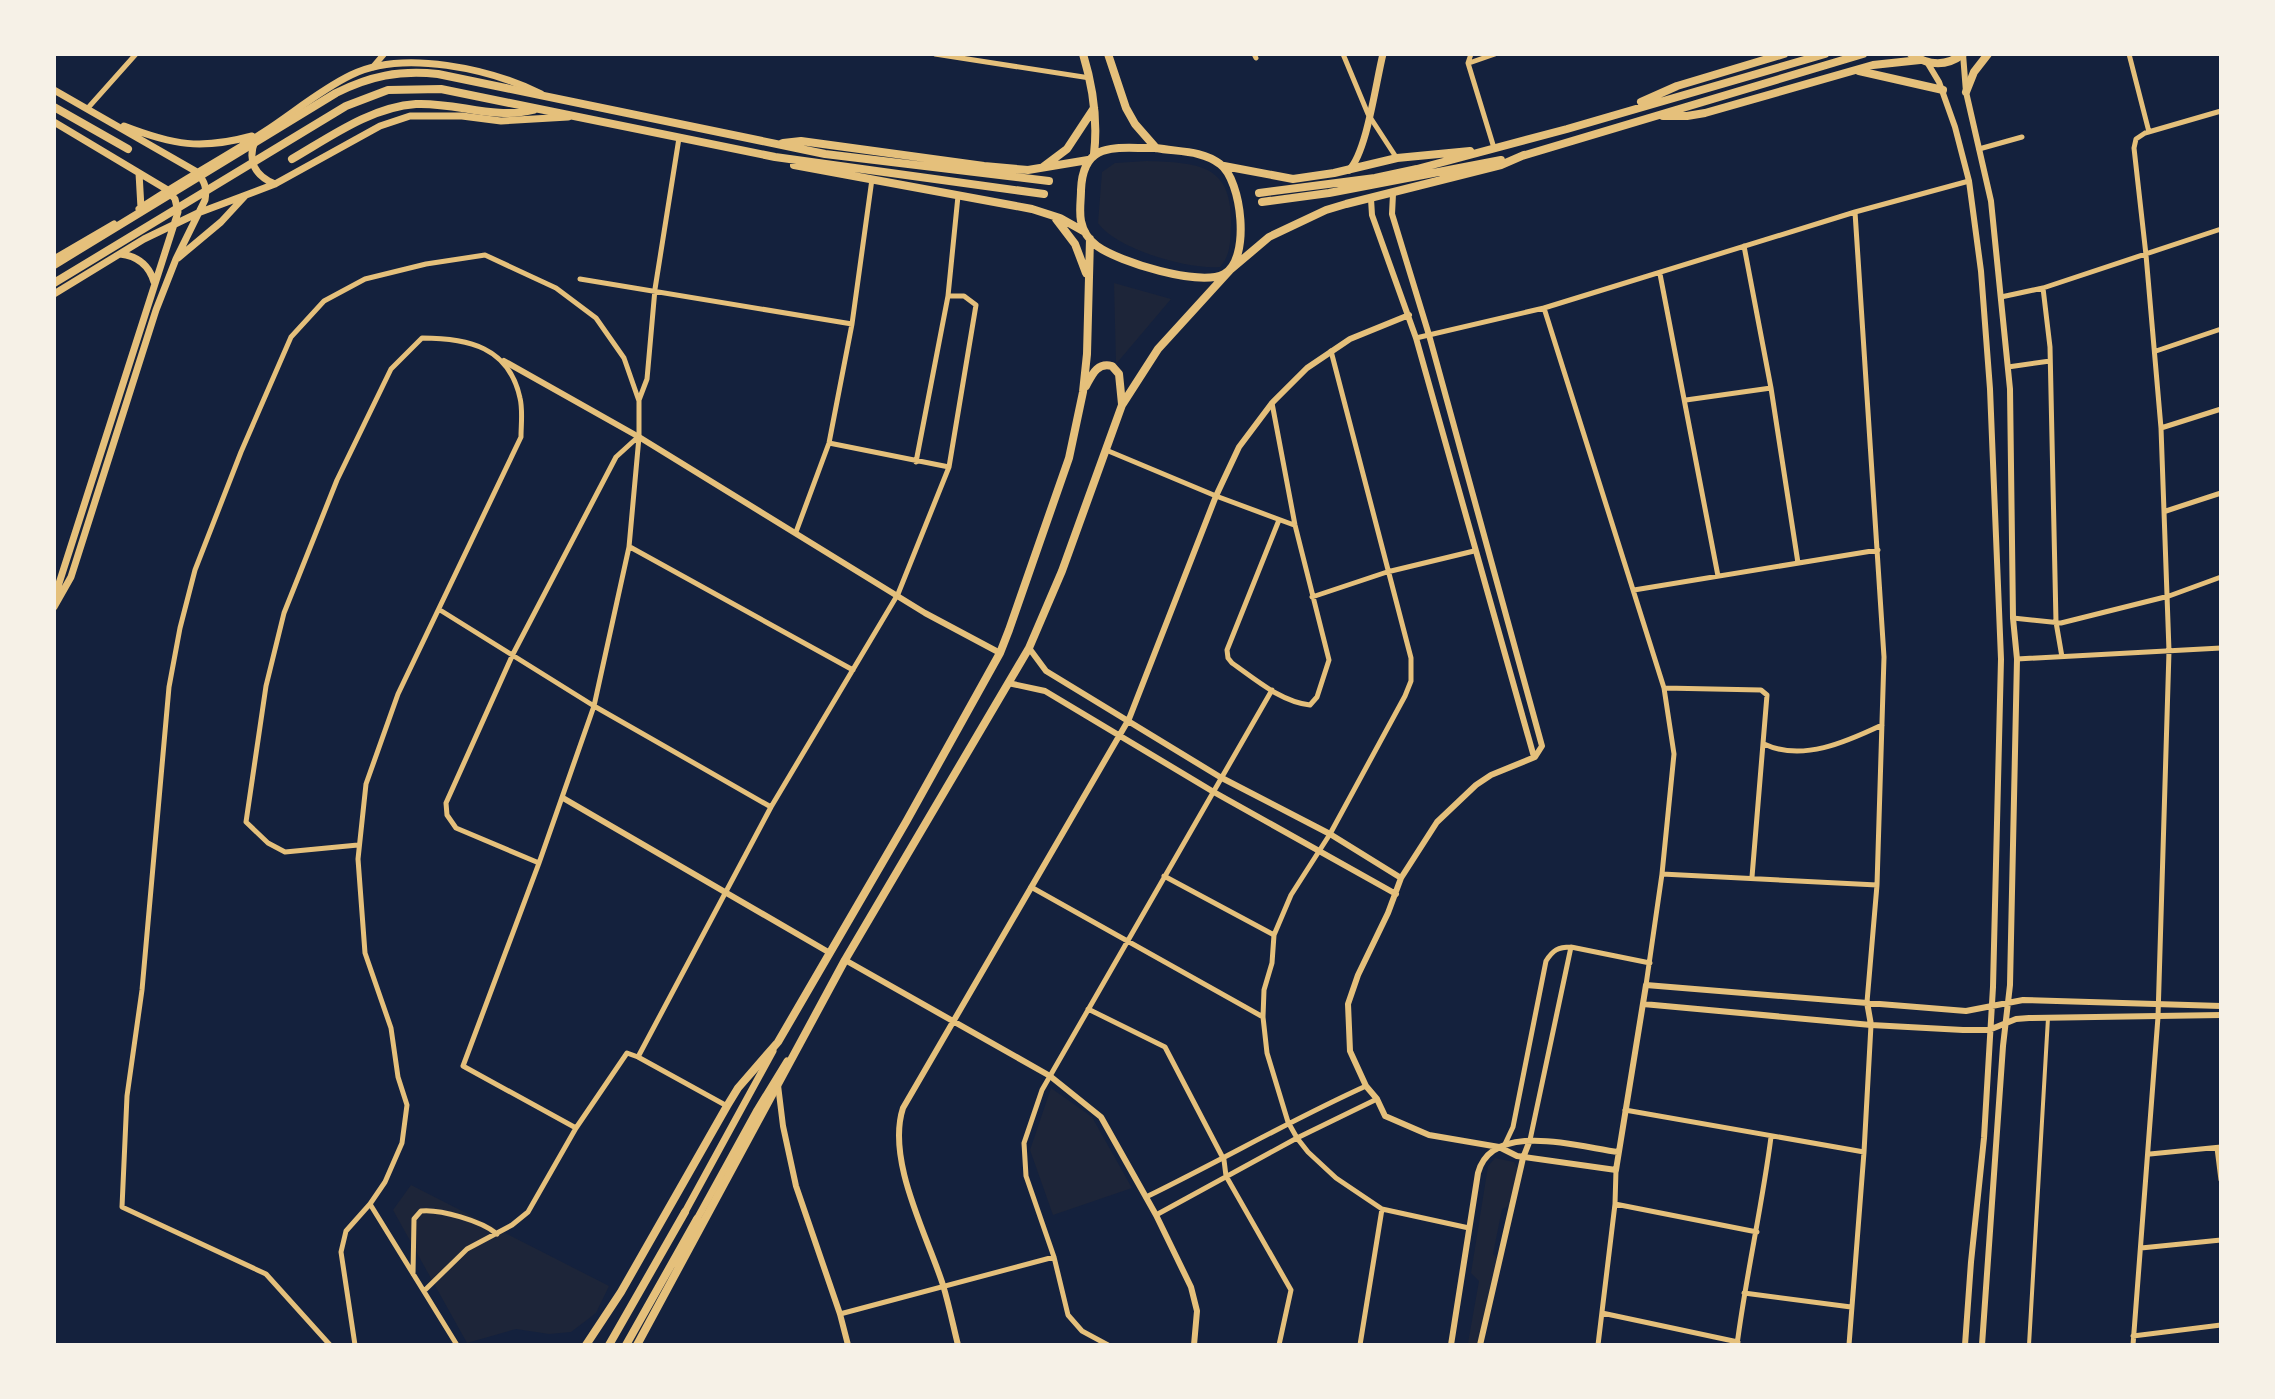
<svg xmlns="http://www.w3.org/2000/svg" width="2275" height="1399" font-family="Montserrat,sans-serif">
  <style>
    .green { fill: #1d2539 }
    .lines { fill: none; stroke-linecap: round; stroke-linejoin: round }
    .pedestrian { stroke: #e5c07b; stroke-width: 4 }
    .minor { stroke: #e5c07b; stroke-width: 5 }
    .tertiary { stroke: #e5c07b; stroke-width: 6 }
    .secondary { stroke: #e5c07b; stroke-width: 7 }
    .primary { stroke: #e5c07b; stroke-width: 8 }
  </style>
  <rect width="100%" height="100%" fill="#14213d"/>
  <!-- green -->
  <path class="green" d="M 1147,161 C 1199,163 1233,164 1231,226 C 1230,241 1231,255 1220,267 C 1189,270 1116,249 1098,223 L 1102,172 L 1115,163 Z
    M 1114,283 L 1171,299 L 1116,364 Z
    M 1051,1088 L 1092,1117 L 1132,1188 L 1053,1215 L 1030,1150 Z
    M 1495,1158 L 1514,1162 L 1518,1169 L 1509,1206 L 1502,1209 L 1493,1254 L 1499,1260 L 1480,1345 L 1464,1345 L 1468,1343 L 1479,1281 L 1471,1273 L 1488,1166 Z
    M 411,1185 L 609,1286 L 596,1313 L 571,1332 L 549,1334 L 516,1329 L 467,1343 L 393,1210 Z"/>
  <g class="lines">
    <!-- pedestrian -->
    <path class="pedestrian" d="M 2029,1345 L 2048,1018"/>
    <!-- minor -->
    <path class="minor" d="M 935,54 L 1090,78
      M 1254,54 L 1256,58
      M 1343,54 L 1368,114 L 1396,157
      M 1471,54 L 1468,63 L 1494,148
      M 2129,54 L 2149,132
      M 1469,63 L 1495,54
      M 87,109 L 136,54
      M 1979,149 L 2022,137
      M 1855,212 L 1884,657 L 1877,885 L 1867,1002
      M 1744,246 L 1771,388 L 1798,563
      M 1660,274 L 1718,576
      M 580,279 L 852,324
      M 2043,288 L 2050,347 L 2056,622 L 2062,657
      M 2001,297 L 2043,288 L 2221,229
      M 1544,308 L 1664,688 L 1674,754 L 1662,874 L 1646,985
      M 1416,338 L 1544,308 L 1855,212 L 1969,181
      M 1331,351 L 1411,658 L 1411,681 L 1405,696 L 1330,834 L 1291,895 L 1274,935 L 1272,963 L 1264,990 L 1263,1017 L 1267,1053 L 1288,1122 L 1297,1138 L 1308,1152 L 1336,1178 L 1382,1209 L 1469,1228
      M 2156,351 L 2221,329
      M 2008,367 L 2050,361
      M 639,400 L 647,379 L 655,289 L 679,138
      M 1686,400 L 1771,388
      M 1272,403 L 1295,525 L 1329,660 L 1317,697 L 1310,705 C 1281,702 1255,679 1232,663 L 1228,658 L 1227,650 L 1279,520
      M 2161,428 L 2221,409
      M 829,443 L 949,467
      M 1106,450 L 1216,496 L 1294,525
      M 916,462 L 948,296 L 958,196
      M 2166,511 L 2221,493
      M 796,532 L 829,443 L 852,324 L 872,179
      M 630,547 L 853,670
      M 1634,590 L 1878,550
      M 1312,597 L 1387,572 L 1474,551
      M 440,610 L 594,706 L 771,807
      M 2013,618 L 2061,623 L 2169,596 L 2221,577
      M 2017,659 L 2221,648
      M 1664,688 L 1761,690 L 1767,695 L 1752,877
      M 1764,744 C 1802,762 1846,742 1882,725
      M 358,845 L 285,852 L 268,843 L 246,822 L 266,686 L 284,613 L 337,480 L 391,369 L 422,338 C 468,338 509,347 520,398 C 523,410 521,425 521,437 L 398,694 L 366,784 L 358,859 L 365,953 L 391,1028 L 398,1077 L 407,1105 L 402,1143 L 385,1182 L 370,1204 L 457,1345
      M 539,863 L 456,828 L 447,815 L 446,803 L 513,654 L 616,457 L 638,437
      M 1662,874 L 1877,885
      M 1164,876 L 1274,935
      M 1031,887 L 1263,1017
      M 1088,1009 L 1165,1047 L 1224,1160 L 1226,1176 L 1291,1290 L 1279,1345
      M 727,1106 L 638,1057 L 771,807 L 898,594 L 949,467 L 976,305 L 964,296 L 948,296
      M 1625,1110 L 1864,1152
      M 1530,1140 L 1571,947
      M 1505,1144 L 1513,1127 L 1546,961 C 1553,950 1558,947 1571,947 L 1650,963
      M 2217,1148 L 2221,1180
      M 2150,1154 L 2221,1147
      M 1146,1197 C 1220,1161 1291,1120 1366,1086
      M 1615,1204 L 1757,1232
      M 1156,1215 L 1297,1138 L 1377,1099
      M 2141,1248 L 2221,1240
      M 413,1274 L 414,1219 L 421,1211 C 440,1209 482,1221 497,1234
      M 424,1291 L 467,1249 L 512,1225 L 528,1212 L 576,1128 L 627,1053 L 638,1057
      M 1744,1293 L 1851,1307
      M 1602,1313 L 1738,1342
      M 840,1314 L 1054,1257
      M 2133,1336 L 2221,1325
      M 330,1345 L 266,1274 L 122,1207 L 127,1096 L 142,990 L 169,687 L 180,628 L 195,570 L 241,452 L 291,337 L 324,301 L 365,279 L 426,264 L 485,255 L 556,288 L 596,318 L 624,358 L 639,401 L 639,437 L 629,547 L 594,706 L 539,863 L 463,1066 L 576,1128
      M 355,1345 L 341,1252 L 346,1231 L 370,1204
      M 1108,1345 L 1082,1331 L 1068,1315 L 1054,1257 L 1026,1176 L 1024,1143 L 1042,1090 L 1272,690
      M 1360,1345 L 1382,1209
      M 1598,1345 L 1615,1204 L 1616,1170
      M 1737,1345 C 1746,1275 1762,1207 1771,1137
      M 1849,1345 L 1864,1152 L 1871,1025
      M 2133,1345 L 2158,1017 L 2169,651 L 2161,428 L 2146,255 L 2134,148 L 2136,139 L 2145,133 L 2221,111"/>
    <!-- tertiary -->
    <path class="tertiary" d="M 1963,54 L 1966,92 L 1991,201 L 2010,389 L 2013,618 L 2017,659 L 2010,985 L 2003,1046 L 1982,1345
      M 1927,62 L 1939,82 L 1955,127 L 1969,181 L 1981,271 L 1990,389 L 2001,659 L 1993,987 L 1984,1138 L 1971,1262 L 1965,1345
      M 373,67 L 384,54
      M 1393,194 L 1392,214 L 1429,335 L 1542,746 L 1535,757 L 1491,775 L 1476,785 L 1437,822 L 1401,878 L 1388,913 L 1358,975 L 1348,1004 L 1350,1051 L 1366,1086 L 1377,1099 L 1385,1116 L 1429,1135 L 1499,1147 L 1517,1156 L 1616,1170 L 1646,985 L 1966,1011 L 2023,1000 L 2221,1006
      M 1371,199 L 1372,215 L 1416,338 L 1534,757
      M 504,361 L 639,437 L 925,613 L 1000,653
      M 1029,648 L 1046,671 L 1220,777 L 1330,834 L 1401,878
      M 1008,683 L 1045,691 L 1212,791 L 1396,894
      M 563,798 L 830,953
      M 845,960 L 1050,1076 L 1101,1117 L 1156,1215 L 1191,1287 L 1197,1311 L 1194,1345
      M 1867,1002 L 1871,1025
      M 1643,1004 L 1871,1025 L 1963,1030 L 1989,1030 L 2016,1019 L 2029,1018 L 2221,1015
      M 778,1085 L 783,1126 L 796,1186 L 840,1314 L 848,1345
      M 958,1345 C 953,1325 949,1305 943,1285 C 927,1235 886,1160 903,1108 L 1129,719 L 1216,496 L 1239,447 L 1272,403 L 1307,368 L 1350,339 L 1409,315
      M 1451,1345 L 1478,1173 C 1492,1120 1579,1147 1618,1152
      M 1480,1345 L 1523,1158 L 1530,1140"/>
    <!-- secondary -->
    <path class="secondary" d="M 54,90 L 197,172 C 205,182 207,188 205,200 L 176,259 L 156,310 L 71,577 L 54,607
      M 54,122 L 166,189 L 175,199 L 178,212 L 54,599
      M 124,126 C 173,145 201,150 252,136
      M 255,141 C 247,161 255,176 275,184
      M 1349,170 C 1367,152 1376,81 1383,54
      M 139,173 L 141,208
      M 139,209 C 179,182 222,159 264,132 C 292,114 320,90 351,75 C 403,49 491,69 541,94
      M 120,254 C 138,256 149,265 154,282
      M 178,258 L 221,222 L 245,196
      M 54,259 L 114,224
      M 54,294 L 144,239 L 198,213 L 275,184 L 380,126 L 410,116 L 462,116 L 501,121 L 568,117
      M 685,1212 L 773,1051
      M 697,1219 L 757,1110 L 787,1061"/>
    <!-- primary -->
    <path class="primary" d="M 1083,54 C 1093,87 1098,120 1094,154
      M 1108,54 L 1126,108 L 1135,124 L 1156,148
      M 1911,54 C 1929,66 1946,67 1963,54
      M 1859,71 L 1943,90
      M 1966,92 L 1974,72 L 1988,54
      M 1641,102 L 1677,86 L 1784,54
      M 54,107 L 128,149
      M 1663,116 L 1687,116 L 1705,113 L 1873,65 L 1920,60
      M 783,143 L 801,141 L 984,166 L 1028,170 L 1088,160
      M 1156,148 C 1178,152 1202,150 1220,164 C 1242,180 1251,260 1224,274 C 1200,287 1119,262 1097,246 C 1089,240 1083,231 1081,221 C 1079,211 1081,200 1081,190 C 1083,139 1117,149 1156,148 Z
      M 1522,156 L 1863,54
      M 292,159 C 330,137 371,107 416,104 C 456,102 494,120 533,110
      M 794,165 L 1032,209 L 1060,218 L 1085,232
      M 1224,166 L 1293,179 L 1334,173 L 1397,158 L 1470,151
      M 1043,167 L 1067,149 L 1094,108
      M 1259,193 L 1375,178 L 1417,169 L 1567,129 L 1825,54
      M 1262,202 L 1329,193 L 1501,160
      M 1056,219 L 1075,244 L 1086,273
      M 54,265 L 336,93 C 370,76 399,70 438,74 L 825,154 L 1049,181
      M 54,283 L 346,106 L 388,90 L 441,89 L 775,157 L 1044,194
      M 1086,386 C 1092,375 1097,362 1112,366 L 1119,374 L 1122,404
      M 586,1345 L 621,1292 L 727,1106 L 738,1088 L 778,1042 L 906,822 L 1000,653 L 1009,630 L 1069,458 L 1083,392 L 1087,354 L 1090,239
      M 609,1345 L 685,1212
      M 626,1345 L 697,1219
      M 637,1345 L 845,960 L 1029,648 L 1062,571 L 1122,405 L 1158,349 L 1230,270 L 1269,237 L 1326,210 L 1346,204 L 1501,165 L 1524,155"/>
  </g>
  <!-- border -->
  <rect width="2275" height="1399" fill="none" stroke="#f6f1e7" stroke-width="112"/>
</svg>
